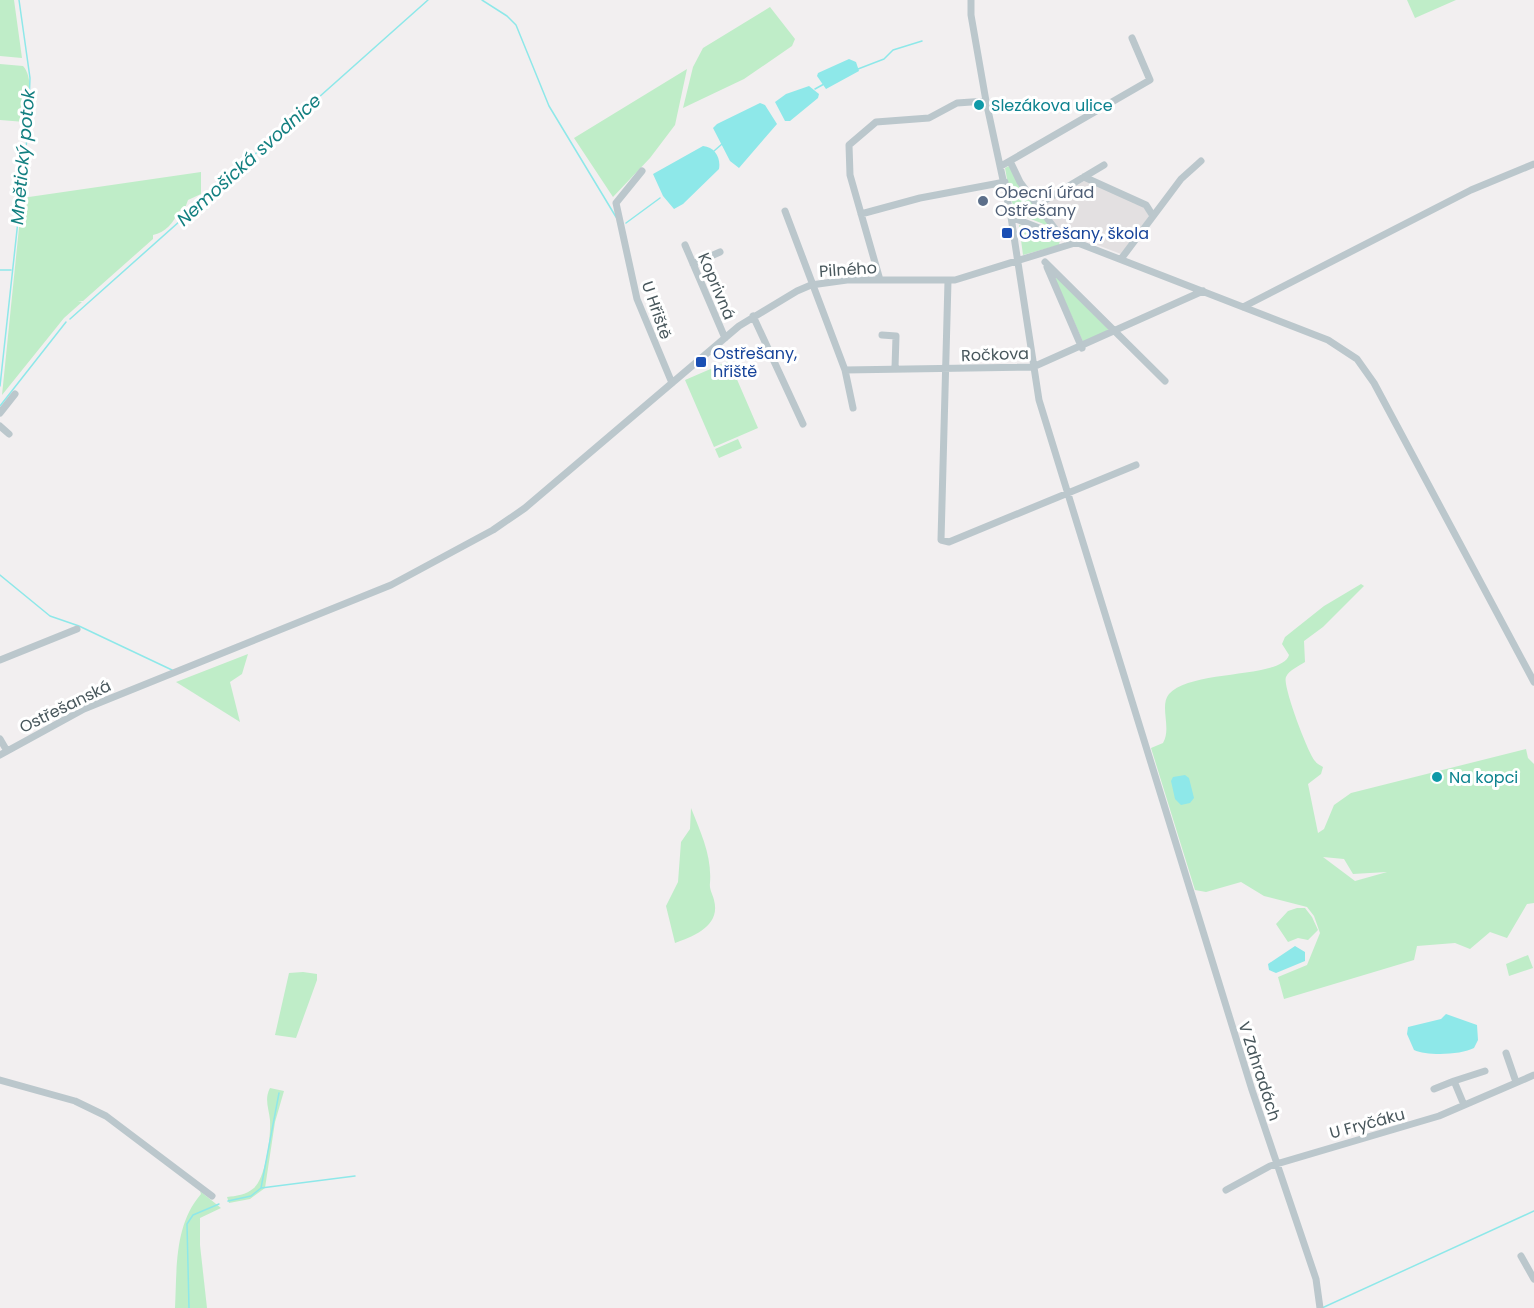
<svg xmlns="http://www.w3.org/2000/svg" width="1534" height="1308" font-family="Poppins,sans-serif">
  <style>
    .education { fill: #e3e0e1 }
    .green { fill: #bfedc8; fill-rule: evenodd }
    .water { fill: #8ee8e9 }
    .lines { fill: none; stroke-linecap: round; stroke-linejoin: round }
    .stream { stroke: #8ee8e9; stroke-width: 1.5 }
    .minor { stroke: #bbc7cc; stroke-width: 7 }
    .culture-dot { fill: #0f9aa8; stroke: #fff; stroke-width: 2 }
    .service-dot { fill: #5c6f8a; stroke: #fff; stroke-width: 2 }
    .transit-dot { fill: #1a4fb4; stroke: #fff; stroke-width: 2 }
    .labels { text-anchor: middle; stroke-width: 6; stroke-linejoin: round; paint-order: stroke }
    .culture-label { font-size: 16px; fill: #0d838f; stroke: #fff; text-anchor: start }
    .service-label { font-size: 16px; fill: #4e5e75; stroke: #fff; text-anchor: start }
    .transit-label { font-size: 16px; fill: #164399; stroke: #fff; text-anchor: start }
    .street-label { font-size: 16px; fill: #48575c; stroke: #fff }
    .water-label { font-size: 18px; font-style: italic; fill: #127f80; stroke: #fff }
  </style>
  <rect width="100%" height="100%" fill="#f2eff0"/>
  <!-- education -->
  <path class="education" d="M 1086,180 L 1142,205 L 1149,216 L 1121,254 L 1058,230 L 1041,206 Z"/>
  <!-- green -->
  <path class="green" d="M 0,0 L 14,0 L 22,58 L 0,56 Z
    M 1407,0 L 1456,0 L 1415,18 Z
    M 770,7 L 795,39 L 792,46 L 744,79 L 683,108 L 693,67 L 703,48 Z
    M 0,64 L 23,66 C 34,77 29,108 25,122 L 0,120 Z
    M 687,69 L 675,125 L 650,158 L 613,197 L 574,138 Z
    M 1011,165 L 1051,227 C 1008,211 1013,211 1005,168 Z
    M 201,172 L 201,194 L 188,200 L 184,211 L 179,211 C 174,222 165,233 153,235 L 153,239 L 83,301 L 78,301 L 82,302 L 64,318 L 2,395 L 22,198 Z
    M 1019,225 L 1060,240 L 1059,245 L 1023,255 Z
    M 1052,272 L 1109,330 L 1084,344 Z
    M 729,361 L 758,428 L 714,447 L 685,380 Z
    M 738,439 L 742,448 L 719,458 L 715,449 Z
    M 1361,584 L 1364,586 L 1323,627 L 1304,641 L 1305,662 C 1299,666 1289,670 1286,677 C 1282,685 1308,753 1315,761 C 1317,764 1320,765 1323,767 L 1321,774 L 1308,784 L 1318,833 L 1324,829 L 1334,805 L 1351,793 L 1526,749 L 1528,758 L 1534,764 L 1534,903 L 1527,904 L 1507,938 L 1490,932 L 1470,949 L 1455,943 L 1417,946 L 1414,960 L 1284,999 L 1278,977 L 1307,965 L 1320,933 L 1314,916 L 1307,907 L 1264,896 L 1241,882 L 1206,892 L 1195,890 L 1151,748 L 1163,743 C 1172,728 1159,706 1169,694 C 1191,669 1282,679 1289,655 L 1282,644 L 1285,637 L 1324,606 ZM 1323,857 L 1344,859 L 1353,874 L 1387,872 L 1355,881 Z
    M 248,654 L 242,674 L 230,682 L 240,722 L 176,682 Z
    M 691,808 C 701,833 712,856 710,883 C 709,889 713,895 714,900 C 721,926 694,936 675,943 L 666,906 L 678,882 L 681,842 L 690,829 Z
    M 1297,908 L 1305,908 L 1312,917 L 1318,930 L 1308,940 L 1298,938 L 1288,942 L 1276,924 L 1288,911 Z
    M 1528,955 L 1533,968 L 1509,976 L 1506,964 Z
    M 303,972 L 317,974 L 317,980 L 296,1038 L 275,1035 L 289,973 Z
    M 270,1088 L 284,1091 L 275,1122 L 265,1188 L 250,1199 L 229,1203 L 227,1197 C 236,1196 246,1195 254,1188 C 266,1177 271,1136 270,1120 C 269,1109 264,1099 270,1088 Z
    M 200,1191 L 221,1208 L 200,1218 L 200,1245 L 207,1308 L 175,1308 C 177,1269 174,1225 201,1194 Z"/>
  <!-- water -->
  <path class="water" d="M 849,59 L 856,62 L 859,71 L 826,89 L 817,76 L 818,73 Z
    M 809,86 L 819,94 L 818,98 L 790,121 L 785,121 L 775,102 L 786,94 Z
    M 760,103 L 765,105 L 777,124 L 739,168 L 730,161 L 713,128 L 717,124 Z
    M 703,146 C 715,147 721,158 719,169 L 683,204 L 674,209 L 663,196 L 653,174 Z
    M 1185,775 L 1189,778 L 1194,798 L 1190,803 L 1181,805 L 1175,799 L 1171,781 L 1173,777 Z
    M 1295,946 L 1305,952 L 1305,961 L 1276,973 L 1269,970 L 1268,964 Z
    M 1446,1014 L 1477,1025 L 1478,1040 L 1474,1048 C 1461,1055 1427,1056 1414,1050 L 1407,1034 L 1408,1027 L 1441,1019 Z"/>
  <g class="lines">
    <!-- stream -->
    <path class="stream" d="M 482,0 L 507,16 L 516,25 L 549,106 L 616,217
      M 858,69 L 884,59 L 893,50 L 922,41
      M 815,89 L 824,84
      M 714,151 L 722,144
      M 626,223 L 660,198
      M 0,270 L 11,270
      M 70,319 L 428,0
      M 0,386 L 28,129 L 30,78 L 19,0
      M 0,406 L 66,322
      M 0,575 L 50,616 L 79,626 L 172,670
      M 261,1188 L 279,1093
      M 228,1201 L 251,1196 L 261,1188 L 355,1176
      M 189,1308 L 187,1224 L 193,1215 L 219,1204
      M 1322,1308 L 1534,1211"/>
    <!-- minor -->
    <path class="minor" d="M 971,0 L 971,15 L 986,101 L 1011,217 L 1039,400 L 1252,1090 L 1316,1279 L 1320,1308
      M 1010,161 L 1020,182 L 1059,234
      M 1001,166 L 1150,80 L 1132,38
      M 642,171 L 616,203 L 637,299 L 672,383
      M 1084,177 L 1146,205 L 1153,216
      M 1037,205 L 1104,165
      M 785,211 L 845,370 L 853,408
      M 861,214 L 920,198 L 1005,182
      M 1011,217 L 1328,340 L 1357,359 L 1374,383 L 1534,682
      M 685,245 L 725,338
      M 1121,259 L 1181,179 L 1201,161
      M 1045,262 L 1165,381
      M 693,264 L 720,252
      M 1047,267 L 1082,348
      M 880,280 L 850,175 L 849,145 L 876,122 L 929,118 L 957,103 L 986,101
      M 948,281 L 941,540 L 949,542 L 1136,465
      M 1243,307 L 1471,190 L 1534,164
      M 753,316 L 803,424
      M 882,335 L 896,336 L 895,368
      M 845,370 L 1033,367 L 1203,291
      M 0,413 L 15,394
      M 0,426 L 9,434
      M 0,660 L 77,629
      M 0,739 L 7,751
      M 0,755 L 84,709 L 391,585 L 493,530 L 525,508 L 739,326 L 797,291 L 811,285 L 847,280 L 955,280 L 1078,242
      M 1506,1053 L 1516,1082
      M 0,1080 L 75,1101 L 106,1116 L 212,1196
      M 1454,1081 L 1485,1071
      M 1434,1089 L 1454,1081 L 1464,1105
      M 1226,1190 L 1270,1166 L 1439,1116 L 1534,1075
      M 1521,1256 L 1534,1279"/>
  </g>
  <!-- markers -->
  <g class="culture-dot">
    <circle cx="979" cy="105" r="6"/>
    <circle cx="1437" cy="777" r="6"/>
  </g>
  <circle class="service-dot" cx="983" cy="201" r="6"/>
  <g class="transit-dot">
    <rect x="1001" y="227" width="12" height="12" rx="3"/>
    <rect x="695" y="356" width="12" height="12" rx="3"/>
  </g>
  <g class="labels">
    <!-- culture labels -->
    <g class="culture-label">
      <text x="991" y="111">Slezákova ulice</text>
      <text x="1449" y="783">Na kopci</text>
    </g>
    <!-- service labels -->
    <g class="service-label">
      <text x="995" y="198">Obecní úřad<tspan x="995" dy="18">Ostřešany</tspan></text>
    </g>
    <!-- transit labels -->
    <g class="transit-label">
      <text x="1019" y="239">Ostřešany, škola</text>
      <text x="713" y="359">Ostřešany,<tspan x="713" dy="18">hřiště</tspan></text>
    </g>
    <!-- street labels -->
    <g class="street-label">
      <text transform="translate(848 269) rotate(-4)" y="6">Pilného</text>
      <text transform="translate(717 286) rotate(67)" y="6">Koprivná</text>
      <text transform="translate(657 310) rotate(71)" y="6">U Hřiště</text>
      <text transform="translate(995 354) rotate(-2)" y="6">Ročkova</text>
      <text transform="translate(65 706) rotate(-26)" y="6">Ostřešanská</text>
      <text transform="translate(1260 1071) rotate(72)" y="6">V Zahradách</text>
      <text transform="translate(1367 1123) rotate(-15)" y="6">U Fryčáku</text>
    </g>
    <!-- water labels -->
    <g class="water-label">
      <text transform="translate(23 157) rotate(-85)" y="6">Mnětický potok</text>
      <text transform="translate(249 160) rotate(-42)" y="6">Nemošická svodnice</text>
    </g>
  </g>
</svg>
